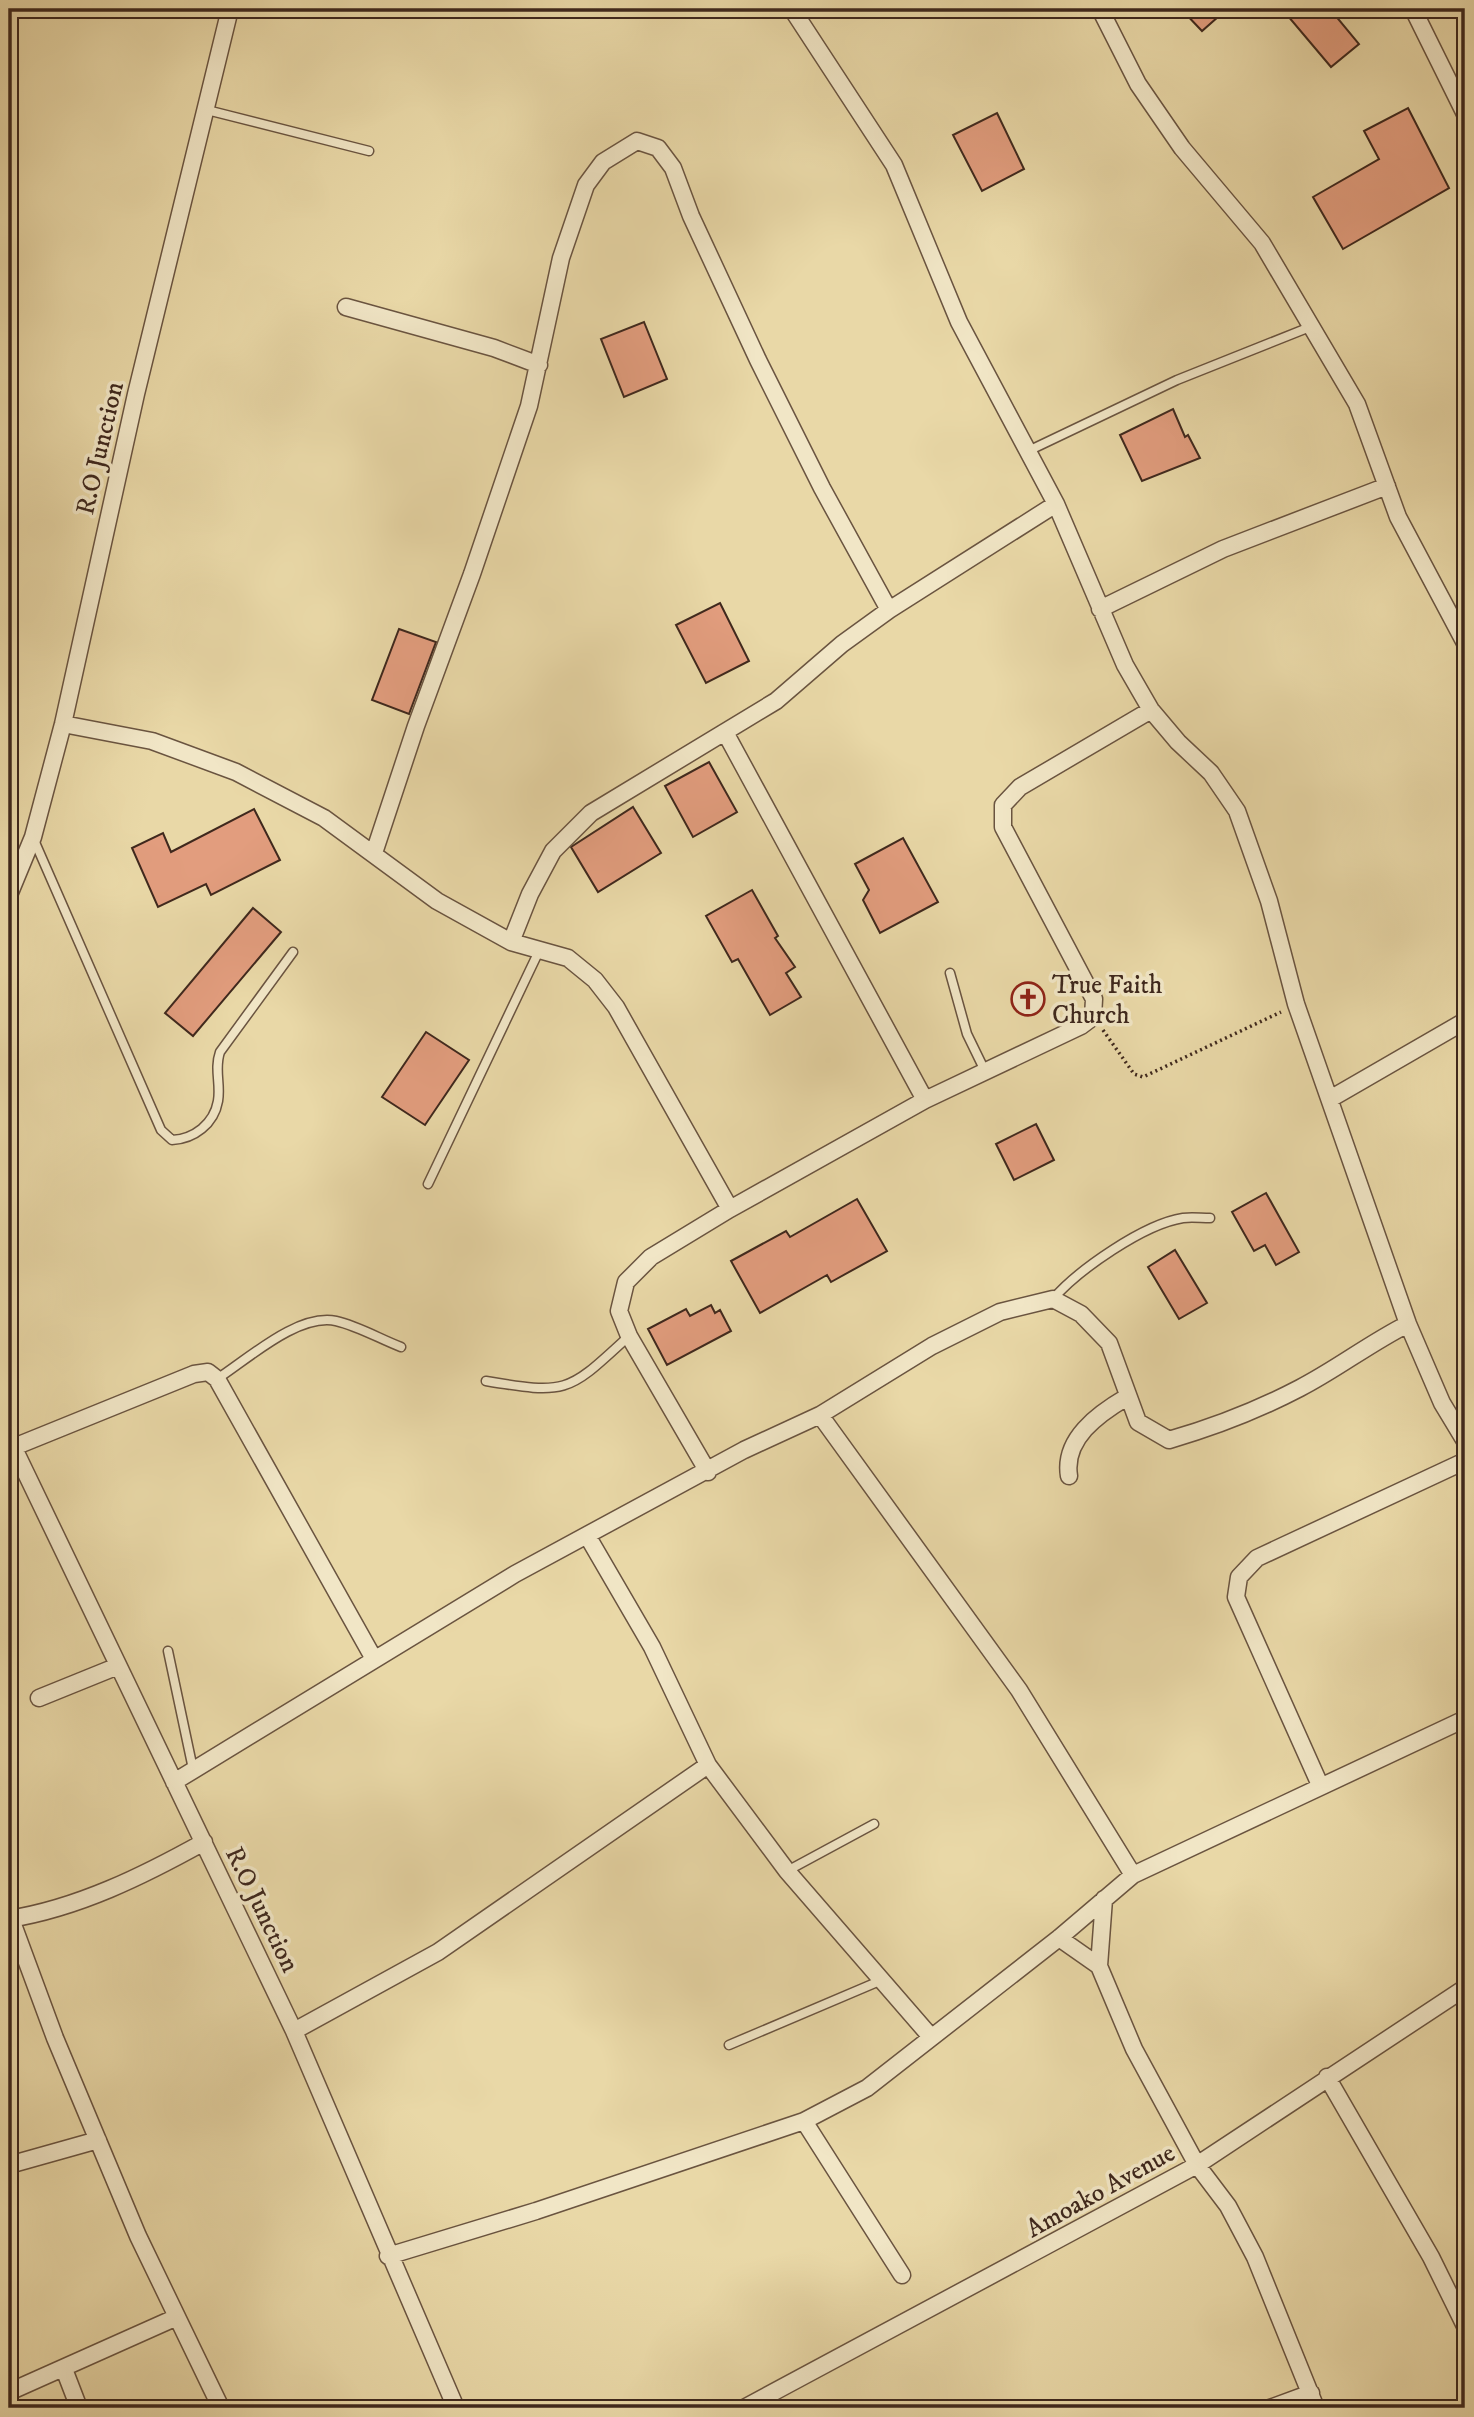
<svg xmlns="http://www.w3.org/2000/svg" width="1474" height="2417" font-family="'IM FELL DW Pica',serif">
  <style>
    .building { fill: #e29d7e; stroke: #3f281d; stroke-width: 2 }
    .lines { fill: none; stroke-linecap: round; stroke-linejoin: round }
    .service-casing { stroke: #6a5440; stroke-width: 11 }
    .minor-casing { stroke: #6a5440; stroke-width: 19 }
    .path { stroke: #3f281d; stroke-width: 3.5; stroke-dasharray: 2 3.5; stroke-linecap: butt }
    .service { stroke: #f1e6c6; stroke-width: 8 }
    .minor { stroke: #f1e6c6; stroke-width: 16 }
    .labels { text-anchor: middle; stroke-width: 7; stroke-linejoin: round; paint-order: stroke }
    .street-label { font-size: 26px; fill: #3f281d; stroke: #f1e6c6 }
    .poi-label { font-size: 26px; fill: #3f281d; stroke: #f1e6c6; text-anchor: start }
  </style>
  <rect width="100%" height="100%" fill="#e9d8a7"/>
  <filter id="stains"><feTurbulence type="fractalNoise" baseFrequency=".00286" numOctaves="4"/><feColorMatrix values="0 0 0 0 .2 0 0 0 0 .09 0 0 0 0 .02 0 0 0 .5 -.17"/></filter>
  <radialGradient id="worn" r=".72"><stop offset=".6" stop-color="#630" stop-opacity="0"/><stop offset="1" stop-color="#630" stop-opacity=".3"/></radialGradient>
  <!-- building -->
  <path class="building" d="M 1181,9 L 1227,9 L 1202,31 Z
    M 1282,9 L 1330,9 L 1359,44 L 1331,67 Z
    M 1408,108 L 1449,188 L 1343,249 L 1313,197 L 1379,159 L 1364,131 Z
    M 997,113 L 1024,169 L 982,191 L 953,135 Z
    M 644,322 L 667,379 L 624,397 L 601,339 Z
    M 1173,409 L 1185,437 L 1188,435 L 1200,458 L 1142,481 L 1120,435 Z
    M 720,603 L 749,661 L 706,683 L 676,625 Z
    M 399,629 L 436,642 L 409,714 L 372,700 Z
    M 709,762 L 737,812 L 693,837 L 665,786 Z
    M 633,807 L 661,853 L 598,892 L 571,847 Z
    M 254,809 L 280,860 L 211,895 L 206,884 L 158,907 L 132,848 L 163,833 L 171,852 Z
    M 903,838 L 938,902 L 880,933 L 863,900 L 869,890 L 855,864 Z
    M 752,890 L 778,936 L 775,938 L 795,967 L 786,973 L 801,997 L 770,1015 L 738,959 L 732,962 L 706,916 Z
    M 253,908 L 281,932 L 193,1036 L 165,1013 Z
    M 426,1032 L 469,1060 L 425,1125 L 382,1097 Z
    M 1036,1124 L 1054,1160 L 1014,1180 L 996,1144 Z
    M 1266,1193 L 1299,1252 L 1276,1265 L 1265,1245 L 1254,1251 L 1232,1212 Z
    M 857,1199 L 887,1251 L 831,1282 L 827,1275 L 760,1313 L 731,1261 L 786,1231 L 790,1237 Z
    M 1175,1250 L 1207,1303 L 1179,1319 L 1148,1267 Z
    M 711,1305 L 715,1313 L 720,1310 L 731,1331 L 667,1365 L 648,1329 L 686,1309 L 690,1316 Z"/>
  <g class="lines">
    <defs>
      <path id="service" d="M 203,109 L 369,151
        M 1026,452 L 1177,380 L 1310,327
        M 34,840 L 161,1130 L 172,1140 C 194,1139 214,1124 218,1101 C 221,1084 214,1069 220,1052 L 293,952
        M 950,973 L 967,1034 L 985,1071
        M 428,1184 L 539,951
        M 1053,1299 C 1078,1270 1144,1224 1183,1218 C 1191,1217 1201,1218 1210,1218
        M 217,1379 C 248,1359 298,1313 336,1321 C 358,1326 380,1339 401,1347
        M 486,1381 C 569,1395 568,1392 629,1336
        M 168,1651 L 193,1769
        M 787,1871 L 874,1824
        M 729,2045 L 882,1980"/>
      <path id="minor" d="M 792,9 L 894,165 L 959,322 L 1056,504 L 1125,665 L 1151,710 L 1178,742 L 1211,773 L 1237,811 L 1269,901 L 1296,1004 L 1408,1324 L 1442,1403 L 1465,1441
        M 1100,9 L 1138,84 L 1182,148 L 1262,243 L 1357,404 L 1398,517 L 1465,643
        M 1413,9 L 1465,114
        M 346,307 L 494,348 L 539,365
        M 1100,609 L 1223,549 L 1387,486
        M 63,724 L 152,741 L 236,772 L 324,818 L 437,901 L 511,942 L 568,958 L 595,980 L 616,1007 L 730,1209
        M 726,734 L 925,1100
        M 374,853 L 416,726 L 472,574 L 529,406 L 561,258 L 586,185 L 603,162 L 637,141 L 658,148 L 673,168 L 691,216 L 758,360 L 822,488 L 889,610
        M 9,895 L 33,837 L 63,724 L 136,394 L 230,9
        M 511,942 L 530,894 L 553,851 L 591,813 L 776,701 L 842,644 L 889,610 L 1056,504
        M 1330,1099 L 1465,1021
        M 820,1415 L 1019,1690 L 1133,1875
        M 9,1438 L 294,2031 L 456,2408
        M 9,1449 L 194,1374 L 208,1372 L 217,1379 L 374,1659
        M 708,1472 L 629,1336 L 619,1311 L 626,1282 L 651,1257 L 730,1209 L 925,1100 L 1081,1026 L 1093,1017 L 1094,999 L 1003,827 L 1003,805 L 1020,787 L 1151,710
        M 1069,1476 C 1063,1439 1098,1414 1127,1397
        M 588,1537 L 652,1647 L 708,1765 L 787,1871 L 931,2037
        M 39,1698 L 118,1666
        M 174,1782 L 515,1574 L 744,1450 L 820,1415 L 932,1346 L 1000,1312 L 1053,1299 L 1081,1314 L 1109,1343 L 1138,1422 L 1169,1440 C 1214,1427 1258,1410 1300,1388 C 1337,1369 1370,1343 1408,1324
        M 1320,1785 L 1236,1597 L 1239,1577 L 1257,1558 L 1465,1461
        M 9,1919 C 78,1908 143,1876 204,1842
        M 11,1919 L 55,2038 L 138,2236 L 221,2408
        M 1059,1938 L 1099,1966 L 1134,2049 L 1197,2165 L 1228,2206 L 1255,2257 L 1316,2408
        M 1099,1966 L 1104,1899
        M 294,2031 L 438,1952 L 708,1765
        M 1327,2077 L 1431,2257 L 1465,2326
        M 804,2121 L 902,2275
        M 9,2165 L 98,2140
        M 388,2256 L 536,2211 L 804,2121 L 867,2088 L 1059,1938 L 1133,1875 L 1465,1719
        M 64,2369 L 79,2408
        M 9,2392 L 177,2317
        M 744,2408 L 1197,2165 L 1465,1988
        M 1270,2408 L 1311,2393"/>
    </defs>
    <!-- service casing -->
    <use href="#service" class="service-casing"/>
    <!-- minor casing -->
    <use href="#minor" class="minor-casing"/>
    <!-- path -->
    <path class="path" d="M 1103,1030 L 1134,1074 L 1143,1077 L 1281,1012"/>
    <!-- service -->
    <use href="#service" class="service"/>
    <!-- minor -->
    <use href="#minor" class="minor"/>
  </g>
  <!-- icons -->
  <defs>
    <symbol id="church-ring" viewBox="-11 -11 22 22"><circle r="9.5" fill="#f1e6c6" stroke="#8f2418" stroke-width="1.5"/><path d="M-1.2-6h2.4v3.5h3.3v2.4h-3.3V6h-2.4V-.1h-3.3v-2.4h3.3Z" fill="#8f2418"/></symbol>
  </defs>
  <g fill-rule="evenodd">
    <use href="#church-ring" x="1009" y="980" width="38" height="38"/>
  </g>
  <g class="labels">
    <!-- street labels -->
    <g class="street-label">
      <text transform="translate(99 448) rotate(-77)" y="9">R.O Junction</text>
      <text transform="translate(263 1909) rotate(64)" y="9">R.O Junction</text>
      <text transform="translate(1100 2190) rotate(-29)" y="9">Amoako Avenue</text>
    </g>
    <!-- poi labels -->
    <g class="poi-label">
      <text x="1052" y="993">True Faith<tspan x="1052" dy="30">Church</tspan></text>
    </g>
  </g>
  <!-- margin -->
  <rect width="1474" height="2417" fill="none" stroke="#e9d8a7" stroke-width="35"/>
  <rect x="10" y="10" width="1453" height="2396" fill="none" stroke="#3f281d" stroke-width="3.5"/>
  <rect x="18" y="18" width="1439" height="2382" fill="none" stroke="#3f281d" stroke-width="2"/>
  <rect width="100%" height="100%" filter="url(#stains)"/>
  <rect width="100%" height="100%" fill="url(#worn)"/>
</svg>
